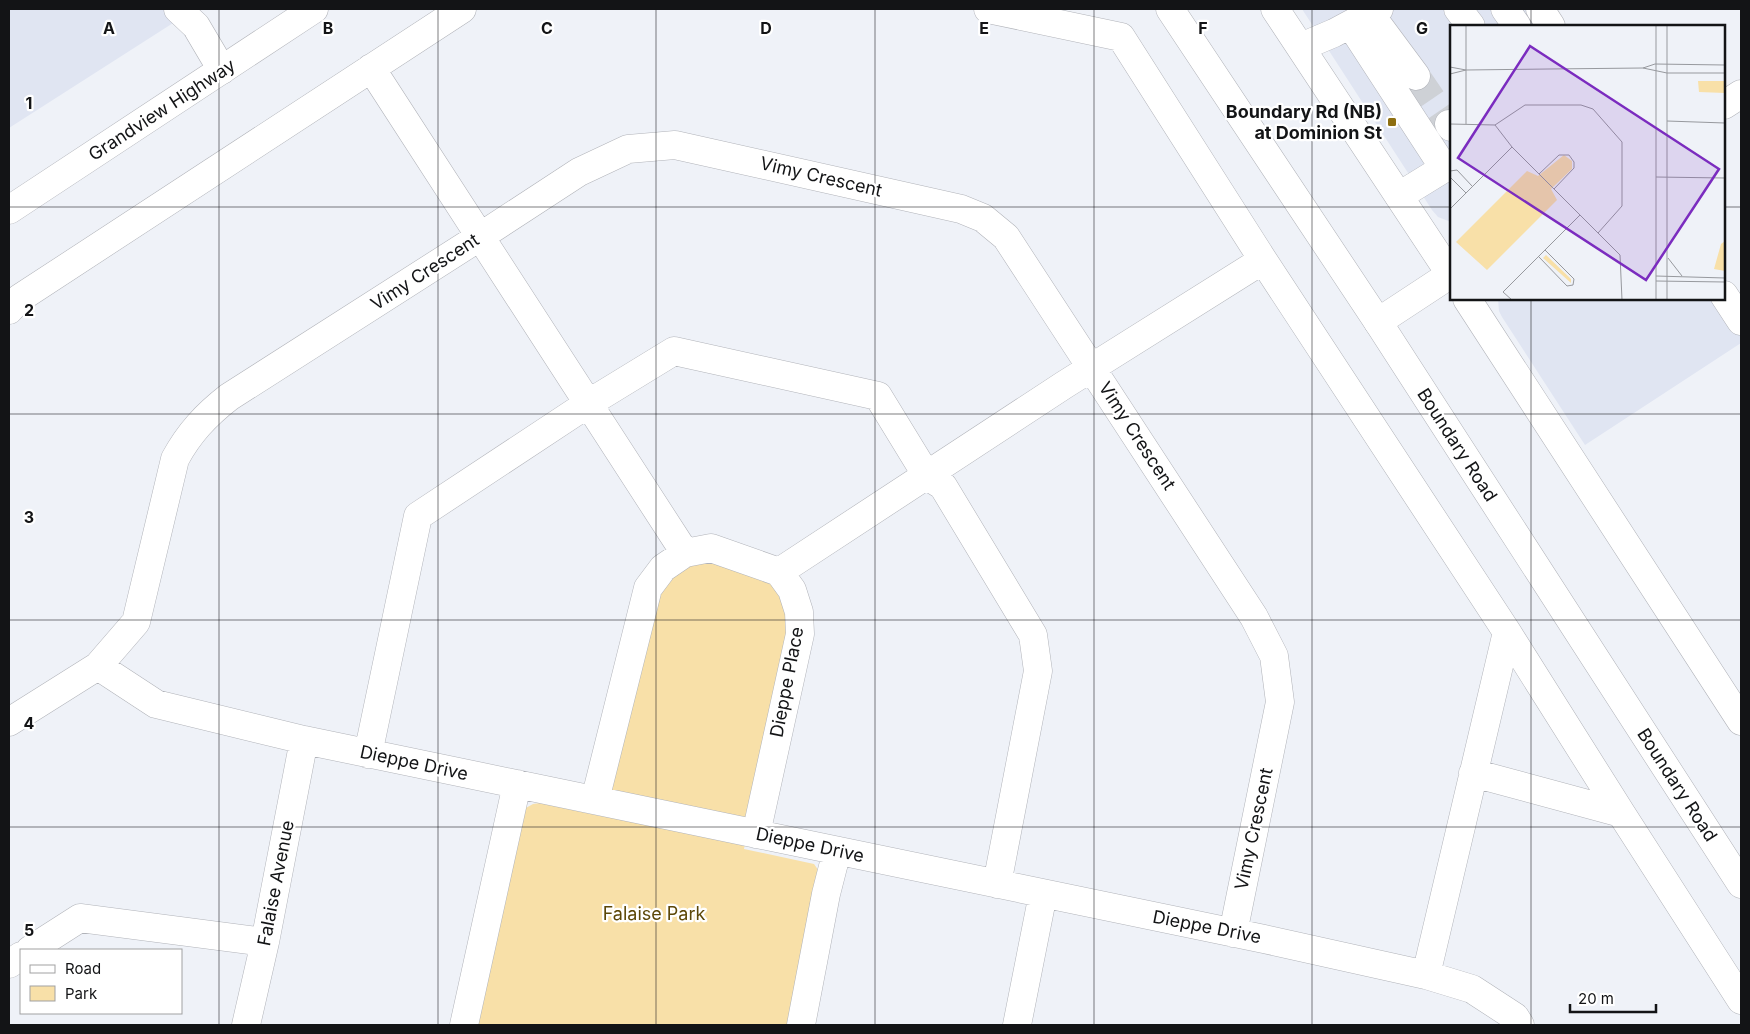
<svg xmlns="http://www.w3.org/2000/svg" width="1750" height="1034" font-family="Inter,sans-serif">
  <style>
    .built { fill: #e0e5f2 }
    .green { fill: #f8e0a8 }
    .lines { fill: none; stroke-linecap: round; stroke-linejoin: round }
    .minor-tunnel { stroke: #ced1d6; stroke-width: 28; stroke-dasharray: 28 14; stroke-linecap: butt }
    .minor-casing { stroke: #b1b3b9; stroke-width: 29 }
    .major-casing { stroke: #b1b3b9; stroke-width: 29 }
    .minor { stroke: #fff; stroke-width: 28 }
    .major { stroke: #fff; stroke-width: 28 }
    .grid { fill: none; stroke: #131416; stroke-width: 1; stroke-opacity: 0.55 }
    .poi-dot { fill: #8e6f12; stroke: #fff; stroke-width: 2 }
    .labels { text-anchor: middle; stroke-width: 4.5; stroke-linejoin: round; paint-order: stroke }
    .street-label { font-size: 18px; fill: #131416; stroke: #fff }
    .poi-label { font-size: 18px; font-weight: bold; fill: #131416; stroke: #fff; text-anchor: end }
    .park-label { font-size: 18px; fill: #5c4707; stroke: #fff }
    .inset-road { fill: none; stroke: #97999e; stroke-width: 1 }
    .view { fill: #7b2cbf; fill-opacity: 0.15; stroke: #7b2cbf; stroke-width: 2.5 }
    .inset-edge { fill: none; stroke: #131416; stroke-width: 2.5 }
    .grid-label { font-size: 16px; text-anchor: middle; font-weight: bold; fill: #131416; stroke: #fff; stroke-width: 4.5; stroke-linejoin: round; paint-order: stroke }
  </style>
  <rect width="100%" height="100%" fill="#eff2f8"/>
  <!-- built -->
  <path class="built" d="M 9,9 L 195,9 L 9,128 Z
    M 1302,9 L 1536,9 L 1548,26 L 1451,26 L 1451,222 L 1438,217 L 1432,210 Z
    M 1498,299 L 1724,299 L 1741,321 L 1741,343 L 1585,445 L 1502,317 L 1499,311 Z"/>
  <!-- green -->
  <path class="green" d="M 706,560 L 758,572 L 780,591 L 790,625 L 744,849 L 814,864 L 821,874 L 798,1025 L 464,1025 L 524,809 L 533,804 L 540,803 L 601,816 L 653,592 L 680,566 Z"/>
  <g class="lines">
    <!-- minor-tunnel -->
    <path class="minor-tunnel" d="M 1416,76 L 1449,124"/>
    <defs>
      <path id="minor" d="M 178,9 L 196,26 L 222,70
        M 988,9 L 1121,37 L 1263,260 L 1507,632 L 1621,813 L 1741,1000
        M 1458,9 L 1471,26
        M 1505,9 L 1517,26
        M 1540,9 L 1551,26
        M 1370,14 L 1416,76
        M 1351,25 L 1444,168
        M 1301,47 L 1334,33 L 1379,9
        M 371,68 L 685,553
        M 1724,105 L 1741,94
        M 1449,124 L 1451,127
        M 1399,196 L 1451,164
        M 1724,295 L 1741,321
        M 9,310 L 20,298 L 462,9
        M 1378,322 L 1451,274
        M 779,572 L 1064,385 L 1263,260
        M 98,666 L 156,704 L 304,740 L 1264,939 L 1426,975 L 1472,989 L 1515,1017 L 1520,1025
        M 9,722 L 98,666 L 136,622 L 175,459 C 189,433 206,415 229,397 L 481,236 L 579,172 L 628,149 L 675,145 L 961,209 L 983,218 L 1006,237 L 1254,617 L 1274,656 L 1280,702 L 1233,933
        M 368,754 L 418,516 L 589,403 L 674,351 L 878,396 L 927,476 L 943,486 L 1033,635 L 1038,671 L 997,884
        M 1473,773 L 1621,813
        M 595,800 L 648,588 L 663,568 L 685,553 L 711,548 L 779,572 L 792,590 L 799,612 L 800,634 L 756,834
        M 30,950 L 80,918 L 265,942
        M 9,964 L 21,956
        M 1426,975 L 1507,632
        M 246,1025 L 265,942 L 304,740
        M 464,1025 L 517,784
        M 801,1025 L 826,894 L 837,851
        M 1017,1025 L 1043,894"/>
      <path id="major" d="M 1170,9 L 1378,322 L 1741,884
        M 1275,9 L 1451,275
        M 9,210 L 314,9
        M 1467,299 L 1741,721"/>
    </defs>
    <!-- minor casing -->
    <use href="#minor" class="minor-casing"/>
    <!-- major casing -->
    <use href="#major" class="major-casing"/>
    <!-- minor -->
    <use href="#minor" class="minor"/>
    <!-- major -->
    <use href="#major" class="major"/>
  </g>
  <!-- grid -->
  <path class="grid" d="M 219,9 L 219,1025M 438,9 L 438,1025M 656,9 L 656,1025M 875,9 L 875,1025M 1094,9 L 1094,1025M 1312,9 L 1312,1025M 1531,9 L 1531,26M 9,207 L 1451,207M 1724,207 L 1741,207M 1531,299 L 1531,1025M 9,414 L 1741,414M 9,620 L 1741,620M 9,827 L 1741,827"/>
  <!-- markers -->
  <rect class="poi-dot" x="1387" y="117" width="10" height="10" rx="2.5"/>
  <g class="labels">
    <!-- street labels -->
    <g class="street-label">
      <text transform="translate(162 110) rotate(-33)" y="6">Grandview Highway</text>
      <text transform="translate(821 177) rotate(13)" y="6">Vimy Crescent</text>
      <text transform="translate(425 272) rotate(-33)" y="6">Vimy Crescent</text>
      <text transform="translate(1137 436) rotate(57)" y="6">Vimy Crescent</text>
      <text transform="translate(1457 445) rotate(57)" y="6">Boundary Road</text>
      <text transform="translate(787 682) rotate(-79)" y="6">Dieppe Place</text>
      <text transform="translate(414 763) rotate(12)" y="6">Dieppe Drive</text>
      <text transform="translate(1677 785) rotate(57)" y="6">Boundary Road</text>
      <text transform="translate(1254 829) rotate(-78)" y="6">Vimy Crescent</text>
      <text transform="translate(810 845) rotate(12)" y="6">Dieppe Drive</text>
      <text transform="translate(276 883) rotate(-79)" y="6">Falaise Avenue</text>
      <text transform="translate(1207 927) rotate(11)" y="6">Dieppe Drive</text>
    </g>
    <!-- poi labels -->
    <g class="poi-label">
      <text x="1382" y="118">Boundary Rd (NB)<tspan x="1382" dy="21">at Dominion St</tspan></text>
    </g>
    <!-- park labels -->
    <g class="park-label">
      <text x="654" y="920">Falaise Park</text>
    </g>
  </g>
  <!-- overview -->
  <g transform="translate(1450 25)">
    <rect width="275" height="275" fill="#eff2f8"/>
    <path d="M 248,56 L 275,56 L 275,68 L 249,67 ZM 114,130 L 122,136 L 122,144 L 101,164 L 107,175 L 37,245 L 6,217 L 77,146 L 88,151 ZM 275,216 L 275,246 L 264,244 L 271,219 ZM 96,230 L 121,254 L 121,258 L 93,233 Z" fill="#f8e0a8"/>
    <path class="inset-road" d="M 0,42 L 16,45 L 99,44 L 193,43 L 205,39 L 275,40M 193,43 L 217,48 L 275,48M 0,49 L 16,45M 217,96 L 275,98M 0,99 L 45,100 L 75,80 L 131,80 L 143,84 L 172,117 L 172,181 L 148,208M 16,99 L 16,0M 45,100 L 62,122 L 170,230 L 172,275M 0,146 L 7,145 L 22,161M 89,149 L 109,130 L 119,130 L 124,137 L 124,143 L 104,164M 0,152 L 16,168M 206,152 L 275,153M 0,184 L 62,122M 89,232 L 117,261 L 123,260 L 124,254 L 95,225M 218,233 L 232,251M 206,251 L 275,253M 206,256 L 275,257M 62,275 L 53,267 L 130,190M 206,275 L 206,0M 217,275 L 217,0"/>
    <path class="view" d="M 80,21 L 269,144 L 196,255 L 8,133 Z"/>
    <rect width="275" height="275" class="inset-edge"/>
  </g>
  <g class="grid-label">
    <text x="109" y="34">A</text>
    <text x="328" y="34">B</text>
    <text x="547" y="34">C</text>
    <text x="766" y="34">D</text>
    <text x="984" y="34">E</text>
    <text x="1203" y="34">F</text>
    <text x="1422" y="34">G</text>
    <text x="29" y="109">1</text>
    <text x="29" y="316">2</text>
    <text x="29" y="523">3</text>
    <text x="29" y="729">4</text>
    <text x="29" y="936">5</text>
  </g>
  <!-- border -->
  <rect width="1750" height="1034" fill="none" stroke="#131416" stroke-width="20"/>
  <!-- legend -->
  <rect x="20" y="949" width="162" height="65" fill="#ffffff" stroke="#a1a1a2"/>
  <rect x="30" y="965" width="25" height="8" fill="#ffffff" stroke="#a1a1a2"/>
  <text x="65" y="974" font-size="15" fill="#131416">Road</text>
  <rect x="30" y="986" width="25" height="15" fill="#f8e0a8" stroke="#a1a1a2"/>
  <text x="65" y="999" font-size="15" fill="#131416">Park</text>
  <!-- scale -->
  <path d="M1570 1004v8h86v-8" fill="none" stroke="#131416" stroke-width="2.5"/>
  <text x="1578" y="1004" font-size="15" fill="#131416" stroke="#ffffff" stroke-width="4" paint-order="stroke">20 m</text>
</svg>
